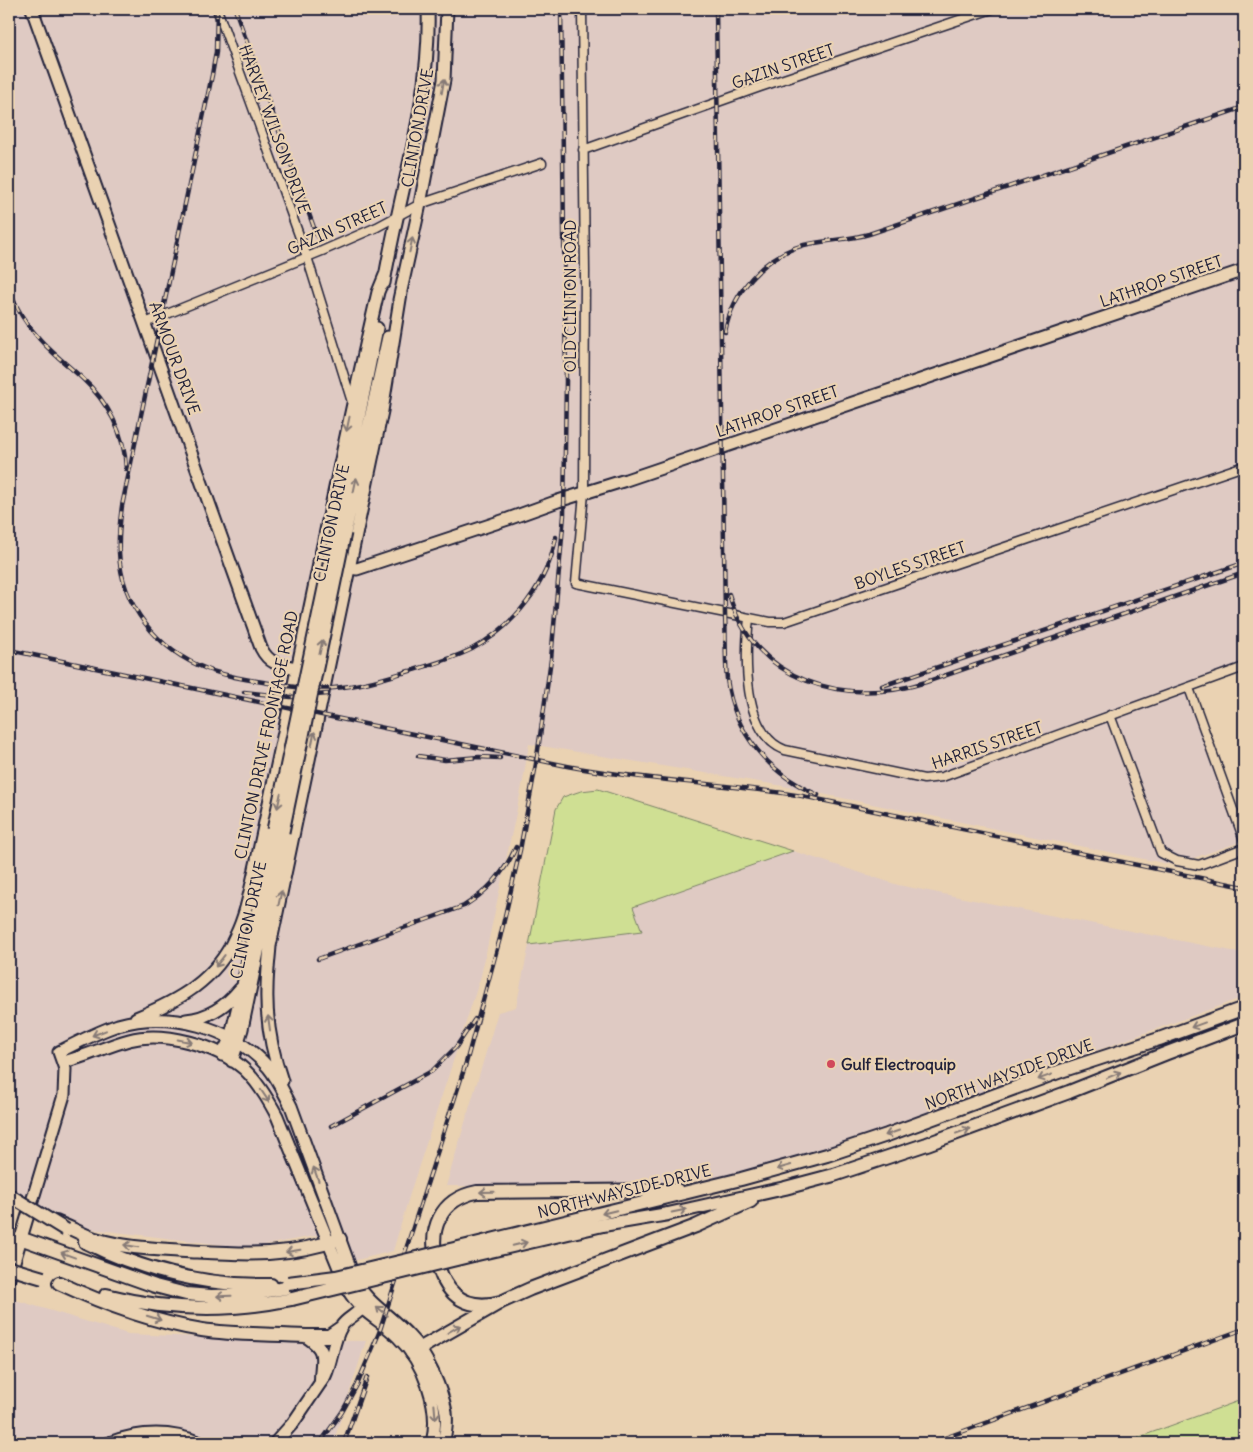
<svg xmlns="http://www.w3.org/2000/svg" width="1253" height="1452" font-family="Delius,sans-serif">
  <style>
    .built { fill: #dfcac3 }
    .green { fill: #cfdf93; stroke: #788067 }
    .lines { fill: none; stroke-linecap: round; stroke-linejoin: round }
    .street-casing { stroke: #22223b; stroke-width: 11 }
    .secondary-casing { stroke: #22223b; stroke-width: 15 }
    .primary-casing { stroke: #22223b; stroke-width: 16 }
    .street { stroke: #ead2b2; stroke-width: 8 }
    .secondary { stroke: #ead2b2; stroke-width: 11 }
    .primary { stroke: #ead2b2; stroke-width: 12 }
    .rail-casing { stroke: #22223b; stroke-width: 4.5 }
    .rail { stroke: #ead2b2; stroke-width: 2.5; stroke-dasharray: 8; stroke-linecap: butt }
    .secondary-bridge-casing { stroke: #22223b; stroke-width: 15; stroke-linecap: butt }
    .primary-bridge-casing { stroke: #22223b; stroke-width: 16; stroke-linecap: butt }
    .secondary-bridge { stroke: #ead2b2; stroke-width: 11 }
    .primary-bridge { stroke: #ead2b2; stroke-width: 12 }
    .oneway { stroke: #867a76 }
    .poi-dot { fill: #d1495b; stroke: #ead2b2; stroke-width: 2 }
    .labels { text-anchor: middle; stroke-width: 4.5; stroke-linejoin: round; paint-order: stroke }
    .street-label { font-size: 16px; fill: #22223b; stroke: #ead2b2 }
    .poi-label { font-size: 16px; font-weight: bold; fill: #22223b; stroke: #ead2b2; text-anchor: start }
  </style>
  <rect width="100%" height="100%" fill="#ead2b2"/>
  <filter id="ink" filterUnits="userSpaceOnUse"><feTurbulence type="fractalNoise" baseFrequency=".02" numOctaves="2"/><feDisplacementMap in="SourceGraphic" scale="10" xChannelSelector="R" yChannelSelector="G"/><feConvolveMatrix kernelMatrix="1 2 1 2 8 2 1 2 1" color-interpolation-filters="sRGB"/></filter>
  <g filter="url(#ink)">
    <!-- built -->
    <path class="built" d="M 9,9 L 1244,9 L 1244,663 L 1184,686 L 1240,842 L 1173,865 L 778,785 L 529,744 L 523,781 L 481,976 L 412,1187 L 393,1251 L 353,1261 L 342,1231 L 248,1248 L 75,1227 L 9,1188 Z
      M 793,851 L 898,885 L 1237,952 L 1244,972 L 1244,997 L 834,1146 L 722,1176 L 658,1186 L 446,1186 L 498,1012 L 516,1007 L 529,945 L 641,931 L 633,907 Z
      M 9,1298 L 128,1334 L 265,1340 L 366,1341 L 333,1443 L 9,1443 Z"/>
    <!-- green -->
    <path class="green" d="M 598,789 L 793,851 L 633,907 L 642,931 L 529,945 L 556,809 L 563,797 L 581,791 Z
      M 1244,1399 L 1244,1443 L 1123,1443 Z"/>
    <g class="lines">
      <defs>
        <path id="street" d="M 217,9 L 307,257 L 352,402
          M 582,9 L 585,271 L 584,493 L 576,583 L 770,622 L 784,622 L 1244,466
          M 583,150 L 760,87 L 992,9
          M 145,323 L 322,251 L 377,227 L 420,204 L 542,163
          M 749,618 C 745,656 742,734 785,750 L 924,779 L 942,777 L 1244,667
          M 1189,688 L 1244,840
          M 1110,715 L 1161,853 L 1177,861 L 1199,865 L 1244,848"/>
        <path id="secondary" d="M 32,9 L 261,648 C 271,668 285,665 304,669
          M 384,283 C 399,192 431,102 428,9
          M 399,300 L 420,204 L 444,80 L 447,9
          M 336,531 L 377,328
          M 345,533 L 388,337
          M 319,561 L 357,569 L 508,519 L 558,501 L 626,480 L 1244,270
          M 136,1018 C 178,1001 216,980 235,937 C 247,913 251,886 257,860 C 266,818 275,775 284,732 C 315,585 344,438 378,292 L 385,275
          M 186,1020 C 208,1018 226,1006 240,989
          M 222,1055 L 230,1039 L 243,985 L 273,830
          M 232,1061 L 242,1029 L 283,832
          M 63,1062 C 86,1057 106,1046 129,1040 C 164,1031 217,1045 244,1069 C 258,1082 268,1099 277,1116 L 348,1290 C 363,1315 379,1318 398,1337 C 424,1362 441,1408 432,1443
          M 282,1081 C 272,1052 266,1019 267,989 C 267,974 269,960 270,946 L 382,411 L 401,293
          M 9,1278 L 64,1095 L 65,1069 L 59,1052 C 78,1042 97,1032 118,1025 C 170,1010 232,1027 268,1067 C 278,1079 284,1093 291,1106 L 355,1281 C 368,1304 391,1316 409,1336 C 426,1353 442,1389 446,1412 C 447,1422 446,1433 443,1443
          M 109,1443 C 139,1432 169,1430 200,1443
          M 275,1443 L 293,1423 L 325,1376 C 332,1361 333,1340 341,1327 C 348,1316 359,1316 365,1302"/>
        <path id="primary" d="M 56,1222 C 69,1227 81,1234 95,1239 C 124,1248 155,1249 185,1251 C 242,1254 285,1258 340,1239
          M 20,1238 L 155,1286 L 186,1294 L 211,1296 L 245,1295 L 302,1285
          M 85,1242 C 143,1271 205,1286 271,1285
          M 471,1245 L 741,1179 L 827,1155 L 887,1135 L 1061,1071 L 1159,1039 L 1244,1008
          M 473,1255 L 603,1225 L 668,1214 L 785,1188 L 834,1175 L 927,1144 L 1069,1092 L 1167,1053 L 1244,1024
          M 59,1283 C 104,1304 153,1322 202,1330 C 236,1335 272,1334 306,1336 C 329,1351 321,1358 321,1381
          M 106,1295 C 168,1311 230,1312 292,1299
          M 501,1302 C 468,1311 447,1297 438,1265 C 427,1230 440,1199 477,1192 L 677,1190
          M 306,1336 L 329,1336 L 339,1329
          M 412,1353 L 501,1302 L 530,1289 L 696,1226 L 751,1201"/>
      </defs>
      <!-- street casing -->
      <use href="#street" class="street-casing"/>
      <!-- secondary casing -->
      <use href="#secondary" class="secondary-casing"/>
      <!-- primary casing -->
      <use href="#primary" class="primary-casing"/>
      <!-- street -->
      <use href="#street" class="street"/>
      <!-- secondary -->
      <use href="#secondary" class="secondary"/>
      <!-- primary -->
      <use href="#primary" class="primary"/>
      <defs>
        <path id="rail" d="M 217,9 L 216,52 L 212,75 L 122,506 C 120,521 118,536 119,552 C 121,605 157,650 207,669 C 225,676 244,679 263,682 C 286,686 310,690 334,688 C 360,686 385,678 409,671
          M 235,9 L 317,236
          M 716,9 L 725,614 C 726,635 725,658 727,679 C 734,733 769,774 818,795
          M 9,290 C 16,307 25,323 37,336 C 50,352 67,364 82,378 C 108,402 125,434 126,469
          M 725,332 C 733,291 764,256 804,245 C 825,240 848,240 869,234 L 1244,107
          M 729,594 C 753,682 846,708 926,682 L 1244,573
          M 9,650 L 567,766 C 645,781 724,783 802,796 L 1244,887
          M 403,673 C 427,666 450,660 472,649 C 514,627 548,583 556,537
          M 882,686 L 1244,563
          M 244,692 L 291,697 L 328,694
          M 418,756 L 445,760 L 479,757 L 500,758
          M 318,959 L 464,906 C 487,892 505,872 516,847
          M 331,1126 L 432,1071 L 456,1047 L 475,1019
          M 320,1443 L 342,1412 L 357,1385 L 379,1333 L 466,1063 L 500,938 L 520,850 L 536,764 L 551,659 L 564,515 L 566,381 L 561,9
          M 344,1443 L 367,1377
          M 931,1443 L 1244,1329"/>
      </defs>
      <!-- rail casing -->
      <use href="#rail" class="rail-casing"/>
      <!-- rail -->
      <use href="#rail" class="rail"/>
      <defs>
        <path id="secondary-bridge" d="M 273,830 L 336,531
          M 283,832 L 345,533"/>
        <path id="primary-bridge" d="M 9,1195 L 66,1230
          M 9,1268 L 43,1278
          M 288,1283 L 336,1277 L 471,1245
          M 292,1299 L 473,1255"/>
      </defs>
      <!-- secondary-bridge casing -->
      <use href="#secondary-bridge" class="secondary-bridge-casing"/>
      <!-- primary-bridge casing -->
      <use href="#primary-bridge" class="primary-bridge-casing"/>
      <!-- secondary-bridge -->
      <use href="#secondary-bridge" class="secondary-bridge"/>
      <!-- primary-bridge -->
      <use href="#primary-bridge" class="primary-bridge"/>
    </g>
    <!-- one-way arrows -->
    <defs><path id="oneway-shaft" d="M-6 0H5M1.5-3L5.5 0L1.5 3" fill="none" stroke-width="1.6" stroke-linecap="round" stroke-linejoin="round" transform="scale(1.25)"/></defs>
    <g class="oneway">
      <use href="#oneway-shaft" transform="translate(443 86) rotate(-80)"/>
      <use href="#oneway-shaft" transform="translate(411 245) rotate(-78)"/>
      <use href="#oneway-shaft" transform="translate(348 424) rotate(102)"/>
      <use href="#oneway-shaft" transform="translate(355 485) rotate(-78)"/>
      <use href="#oneway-shaft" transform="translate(321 647) rotate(-78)"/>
      <use href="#oneway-shaft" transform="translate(313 739) rotate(-78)"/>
      <use href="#oneway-shaft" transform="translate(279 801) rotate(102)"/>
      <use href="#oneway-shaft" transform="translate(280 898) rotate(-78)"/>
      <use href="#oneway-shaft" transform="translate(220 961) rotate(128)"/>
      <use href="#oneway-shaft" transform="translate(269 1023) rotate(-98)"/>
      <use href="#oneway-shaft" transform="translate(1198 1025) rotate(160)"/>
      <use href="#oneway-shaft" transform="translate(99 1033) rotate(159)"/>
      <use href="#oneway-shaft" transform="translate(185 1041) rotate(12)"/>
      <use href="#oneway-shaft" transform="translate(1114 1075) rotate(-23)"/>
      <use href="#oneway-shaft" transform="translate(1045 1077) rotate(160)"/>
      <use href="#oneway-shaft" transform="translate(265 1096) rotate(56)"/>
      <use href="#oneway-shaft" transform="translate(963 1131) rotate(-20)"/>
      <use href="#oneway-shaft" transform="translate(892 1133) rotate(161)"/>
      <use href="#oneway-shaft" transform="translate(784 1167) rotate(164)"/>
      <use href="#oneway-shaft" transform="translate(316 1174) rotate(-110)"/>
      <use href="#oneway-shaft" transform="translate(487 1192) rotate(179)"/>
      <use href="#oneway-shaft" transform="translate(679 1211) rotate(-12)"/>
      <use href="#oneway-shaft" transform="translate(609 1212) rotate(166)"/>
      <use href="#oneway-shaft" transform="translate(520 1244) rotate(-13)"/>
      <use href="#oneway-shaft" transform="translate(131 1246) rotate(-171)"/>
      <use href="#oneway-shaft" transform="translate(293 1251) rotate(171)"/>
      <use href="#oneway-shaft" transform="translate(68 1255) rotate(-160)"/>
      <use href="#oneway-shaft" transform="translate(224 1296) rotate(178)"/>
      <use href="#oneway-shaft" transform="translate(382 1311) rotate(-141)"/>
      <use href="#oneway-shaft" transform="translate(154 1318) rotate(17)"/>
      <use href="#oneway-shaft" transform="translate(454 1329) rotate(-30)"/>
      <use href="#oneway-shaft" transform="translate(435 1412) rotate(85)"/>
    </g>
  </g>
  <!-- markers -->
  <circle class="poi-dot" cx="831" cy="1064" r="5"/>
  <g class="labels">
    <!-- street labels -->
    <g class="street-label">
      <text transform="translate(783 66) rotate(-19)" y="6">GAZIN STREET</text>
      <text transform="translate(417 128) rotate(-80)" y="6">CLINTON DRIVE</text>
      <text transform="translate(275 129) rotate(70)" y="6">HARVEY WILSON DRIVE</text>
      <text transform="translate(337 228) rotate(-24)" y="6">GAZIN STREET</text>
      <text transform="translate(1161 281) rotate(-19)" y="6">LATHROP STREET</text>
      <text transform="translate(570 296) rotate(-90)" y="6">OLD CLINTON ROAD</text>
      <text transform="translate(175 358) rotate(70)" y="6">ARMOUR DRIVE</text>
      <text transform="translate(777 411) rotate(-19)" y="6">LATHROP STREET</text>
      <text transform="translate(331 523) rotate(-78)" y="6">CLINTON DRIVE</text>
      <text transform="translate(910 565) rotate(-19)" y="6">BOYLES STREET</text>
      <text transform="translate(266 735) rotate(-78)" y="6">CLINTON DRIVE FRONTAGE ROAD</text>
      <text transform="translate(987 745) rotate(-19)" y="6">HARRIS STREET</text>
      <text transform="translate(248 920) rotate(-78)" y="6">CLINTON DRIVE</text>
      <text transform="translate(1009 1074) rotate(-20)" y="6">NORTH WAYSIDE DRIVE</text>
      <text transform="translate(624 1191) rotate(-14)" y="6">NORTH WAYSIDE DRIVE</text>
    </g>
    <!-- poi labels -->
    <g class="poi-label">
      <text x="841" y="1070">Gulf Electroquip</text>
    </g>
  </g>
  <!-- margin -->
  <rect width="1253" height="1452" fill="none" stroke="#ead2b2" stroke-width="30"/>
  <rect x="15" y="15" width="1223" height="1422" fill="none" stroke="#22223b" stroke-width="2" filter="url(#ink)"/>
</svg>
